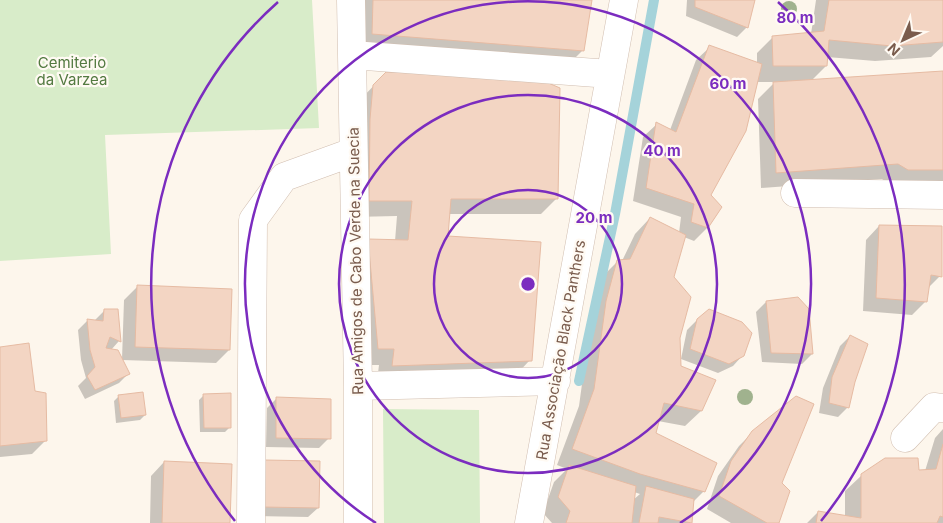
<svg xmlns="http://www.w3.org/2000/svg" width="943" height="523" font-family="Inter,sans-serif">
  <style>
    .green { fill: #d8ecc9 }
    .shadow { fill: #0003; fill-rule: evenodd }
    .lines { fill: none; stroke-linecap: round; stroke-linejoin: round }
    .stream { stroke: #a5d3da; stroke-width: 10 }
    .building { fill: #f3d5c3; stroke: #e6bba3 }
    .minor-casing { stroke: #d1beb0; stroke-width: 29 }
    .minor { stroke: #fff; stroke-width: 28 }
    .tree { fill: #a0b28e }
    .ring { fill: none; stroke: #7b2cbf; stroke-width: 2.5 }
    .labels { text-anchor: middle; stroke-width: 4.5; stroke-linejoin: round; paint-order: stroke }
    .park-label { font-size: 15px; fill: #537a41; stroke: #fffaf3 }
    .street-label { font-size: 15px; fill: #7a5c4d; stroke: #fffaf3 }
    .centre { fill: #7b2cbf; stroke: #fffaf3; stroke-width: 2.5 }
    .ring-label { font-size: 15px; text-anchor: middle; font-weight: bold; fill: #7b2cbf; stroke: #fffaf3; stroke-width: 4.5; stroke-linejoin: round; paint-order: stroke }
  </style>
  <rect width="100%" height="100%" fill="#fdf6ec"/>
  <!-- green -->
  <path class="green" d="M 0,0 L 312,0 L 319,128 L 105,135 L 111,254 L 0,261 Z
    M 383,409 L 479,410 L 480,523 L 384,523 Z"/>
  <!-- shadow -->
  <path class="shadow" d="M 359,0 L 590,0 L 583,50 L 567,66 L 357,49 Z
    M 687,0 L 754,0 L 747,27 L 737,37 L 686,16 Z
    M 816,0 L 943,0 L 943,46 L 931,57 L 875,61 L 827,57 L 826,66 L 811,81 L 943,72 L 943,186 L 892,186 L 882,179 L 761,188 L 758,99 L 775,82 L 756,82 L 710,195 L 707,228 L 694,241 L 684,237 L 673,278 L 680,367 L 701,411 L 685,426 L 658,421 L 655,433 L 704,491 L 692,503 L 690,523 L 552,523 L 543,513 L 554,482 L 567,469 L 557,465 L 579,406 L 591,318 L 602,277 L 618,261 L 622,261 L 635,234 L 650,218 L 679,233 L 681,217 L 633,201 L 643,137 L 657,124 L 670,130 L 696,60 L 710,47 L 757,64 L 757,53 L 773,37 L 811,34 ZM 634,492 L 640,494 L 633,500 Z
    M 386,73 L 557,198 L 541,214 L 449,214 L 447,237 L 530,360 L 515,376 L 377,381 L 379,365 L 362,365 L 353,256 L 395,241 L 397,216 L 353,217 L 358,102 Z
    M 879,226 L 940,276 L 927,289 L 926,301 L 912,315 L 863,311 L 866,240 Z
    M 137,287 L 229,350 L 216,363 L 122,360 L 129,373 L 119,383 L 85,399 L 78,386 L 86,378 L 81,360 L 78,330 L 87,321 L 94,321 L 104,311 L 117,310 L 119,341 L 111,350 L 122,359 L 124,300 Z
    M 766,302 L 812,354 L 802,364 L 762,362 L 756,312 Z
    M 697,320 L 743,355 L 733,366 L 718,373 L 681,359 L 687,330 Z
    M 850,336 L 853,382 L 847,408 L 838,417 L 819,413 L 823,388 L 840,346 Z
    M 0,348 L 34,392 L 46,440 L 32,454 L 0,457 Z
    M 204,395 L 230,427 L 225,432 L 200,432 L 199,400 Z
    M 119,396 L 145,415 L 140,420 L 116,423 L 114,401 Z
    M 277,398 L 329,438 L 319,448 L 266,447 L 267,408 Z
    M 943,429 L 943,523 L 807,523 L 818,512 L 845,517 L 845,491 L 862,475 L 925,471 L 935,438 Z
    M 753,432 L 780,483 L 778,523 L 731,523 L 707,509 L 718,476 L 739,446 Z
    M 164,462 L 229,523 L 150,523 L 151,476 Z
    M 255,471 L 318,508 L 308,517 L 254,516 Z"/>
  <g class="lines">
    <!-- stream -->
    <path class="stream" d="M 579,381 L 615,214 L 654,0"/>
  </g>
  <!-- building -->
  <path class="building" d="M 373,0 L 592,0 L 584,51 L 372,34 Z
    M 695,0 L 755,0 L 748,28 L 695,7 Z
    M 829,0 L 943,0 L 943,42 L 892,46 L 829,40 L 827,66 L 773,66 L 772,36 L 824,31 Z
    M 709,45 L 762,64 L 746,131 L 711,195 L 722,207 L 708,228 L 691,222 L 694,204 L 646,188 L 656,122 L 676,132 Z
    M 943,71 L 943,170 L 908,170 L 898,164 L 776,173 L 773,82 Z
    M 386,72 L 525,73 L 560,88 L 558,199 L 451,199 L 448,236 L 541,242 L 532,361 L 392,366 L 394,349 L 378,349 L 368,239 L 408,240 L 412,201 L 369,201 L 370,119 L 373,85 Z
    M 650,217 L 686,235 L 674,277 L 691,297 L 680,338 L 681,366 L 716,380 L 702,411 L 664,403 L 656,433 L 717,463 L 705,492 L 640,474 L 572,449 L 594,389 L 606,301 L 617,260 L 630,259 Z
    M 879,225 L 942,226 L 942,277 L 931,275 L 927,302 L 876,298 Z
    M 137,285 L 232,289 L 230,350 L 135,347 Z
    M 798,297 L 809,309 L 813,354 L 771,353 L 766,301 Z
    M 104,309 L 118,309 L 121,342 L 110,337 L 106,348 L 118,350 L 130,374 L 95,390 L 87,376 L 95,367 L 90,350 L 87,319 L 103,321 Z
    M 709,309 L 742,322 L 752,333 L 744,356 L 729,364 L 690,349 L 697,319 Z
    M 850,335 L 868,344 L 855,382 L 849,408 L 829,403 L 832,377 Z
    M 29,343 L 35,391 L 46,393 L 47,441 L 0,446 L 0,347 Z
    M 143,392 L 146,415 L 121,418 L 118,395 Z
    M 231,393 L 231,428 L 204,428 L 203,394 Z
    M 796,396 L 814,404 L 782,483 L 790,491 L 779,523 L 767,523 L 719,496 L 731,461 L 752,431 Z
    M 276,397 L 331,399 L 331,439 L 276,438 Z
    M 943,444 L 943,517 L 940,516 L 937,523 L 816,523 L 818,511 L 861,518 L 861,474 L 885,458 L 918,458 L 919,470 L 936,469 Z
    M 264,460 L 320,461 L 319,508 L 263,507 Z
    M 164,461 L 232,464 L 230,523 L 162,523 Z
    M 569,465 L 636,486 L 632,523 L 566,523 L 570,511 L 558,497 Z
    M 646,486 L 694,499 L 692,523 L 659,517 L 658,523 L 639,523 Z"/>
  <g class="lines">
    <defs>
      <path id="minor" d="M 351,0 L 358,386 L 358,523
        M 352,55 L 610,74
        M 795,193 L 943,195
        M 358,386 L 556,381
        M 905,438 L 934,407 L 943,408
        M 251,523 L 253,220 L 284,177 L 353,152
        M 529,523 L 624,0"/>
    </defs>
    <!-- minor casing -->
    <use href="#minor" class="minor-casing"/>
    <!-- minor -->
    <use href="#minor" class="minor"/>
  </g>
  <!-- trees -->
  <g class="tree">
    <circle cx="789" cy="9" r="8"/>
    <circle cx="745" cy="397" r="8"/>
  </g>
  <!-- distance rings -->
  <g class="ring">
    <circle cx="528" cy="284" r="94"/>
    <circle cx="528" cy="284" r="189"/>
    <path d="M376 523A283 283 0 1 1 680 523"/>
    <path d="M235 521A377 377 0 0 1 278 2M778 2A377 377 0 0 1 821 521"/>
  </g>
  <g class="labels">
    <!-- park labels -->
    <g class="park-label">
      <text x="72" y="68">Cemiterio<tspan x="72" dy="17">da Varzea</tspan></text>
    </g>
    <!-- street labels -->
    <g class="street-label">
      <text transform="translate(356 261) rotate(-91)" y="5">Rua Amigos de Cabo Verde na Suecia</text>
      <text transform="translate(561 350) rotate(-80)" y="5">Rua Associação Black Panthers</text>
    </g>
  </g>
  <circle cx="528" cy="284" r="8" class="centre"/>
  <g class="ring-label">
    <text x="795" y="23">80 m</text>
    <text x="728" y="89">60 m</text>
    <text x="662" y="156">40 m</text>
    <text x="594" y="223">20 m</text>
  </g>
  <!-- north arrow -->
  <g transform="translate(903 40) rotate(224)" stroke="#fffaf3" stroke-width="4" paint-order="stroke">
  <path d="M0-4L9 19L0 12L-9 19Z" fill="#7a5c4d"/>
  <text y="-8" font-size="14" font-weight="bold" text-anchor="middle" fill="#7a5c4d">N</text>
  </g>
</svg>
